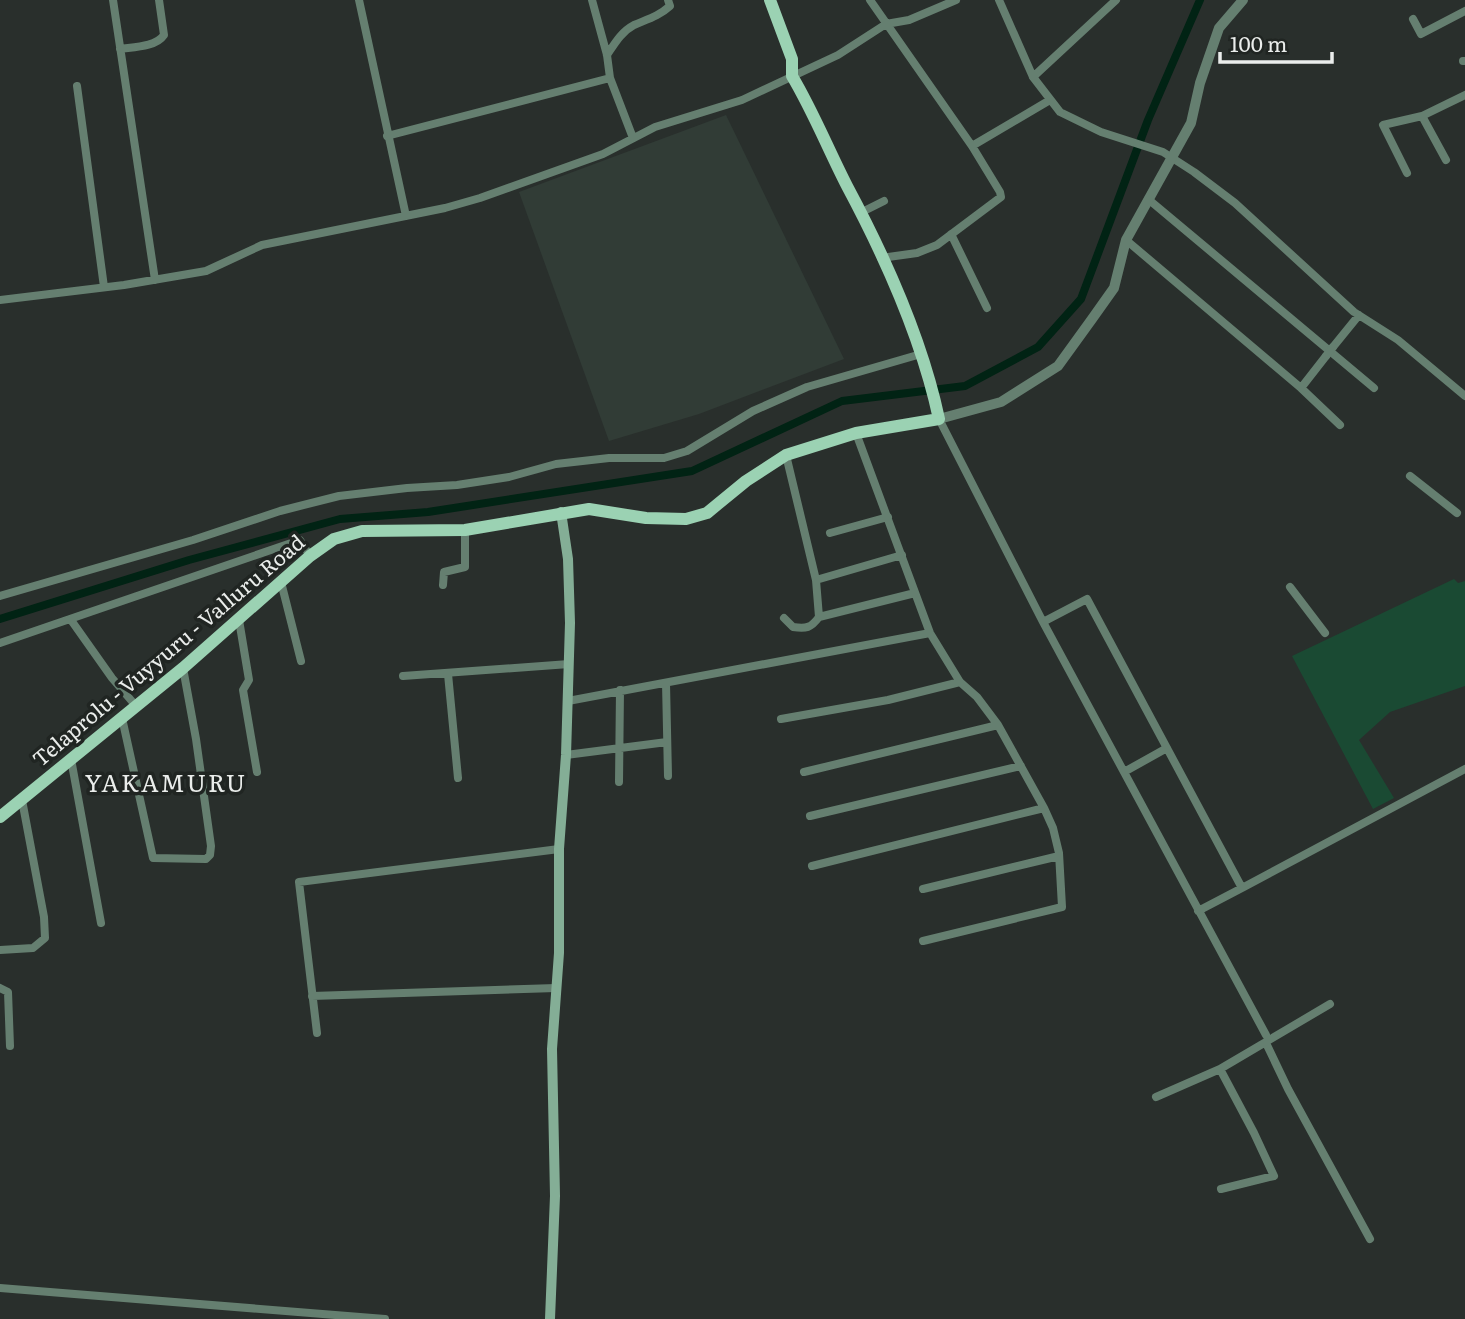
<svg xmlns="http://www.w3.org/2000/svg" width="1465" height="1319" font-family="Literata,serif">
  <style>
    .built { fill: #313c36 }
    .green { fill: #1a4a33 }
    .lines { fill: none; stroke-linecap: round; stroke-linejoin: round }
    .canal { stroke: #012314; stroke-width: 8 }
    .minor { stroke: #657f70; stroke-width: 8 }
    .tertiary { stroke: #657f70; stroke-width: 10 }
    .secondary { stroke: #84ae96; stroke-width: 10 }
    .primary { stroke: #9bd2b3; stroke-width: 12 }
    .minor-bridge { stroke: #657f70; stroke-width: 8 }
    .labels { text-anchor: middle; stroke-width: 7; stroke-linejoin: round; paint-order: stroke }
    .street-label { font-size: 21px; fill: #eaedeb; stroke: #202522 }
    .quarter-label { font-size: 24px; letter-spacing: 2px; fill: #eaedeb; stroke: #202522 }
  </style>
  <rect width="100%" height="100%" fill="#292f2c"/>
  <!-- built -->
  <path class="built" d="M 726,115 L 844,359 L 699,414 L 609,441 L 519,192 Z"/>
  <!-- green -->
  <path class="green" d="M 1454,579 L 1458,583 L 1465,581 L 1465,686 L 1390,712 L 1359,740 L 1394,798 L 1373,809 L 1292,656 Z"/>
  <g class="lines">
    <!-- canal -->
    <path class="canal" d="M 0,619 L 189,560 L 340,519 L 428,512 L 692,471 L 842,401 L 965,386 L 1038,347 L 1081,299 L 1148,120 L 1200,0"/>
    <!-- minor -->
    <path class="minor" d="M 113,0 L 155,280
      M 359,0 L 406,216
      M 592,0 L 607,55 L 610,78 L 633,138
      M 870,0 L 972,146 L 1000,192 L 1001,197 L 937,245 L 917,253 L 881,258
      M 999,0 L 1033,77 L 1060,112 L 1101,132 L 1163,152 L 1194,172 L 1235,203 L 1354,312 L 1398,340 L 1465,396
      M 1413,19 L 1421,34 L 1465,11
      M 120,49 C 134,47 156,47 164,35 L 159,0
      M 607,55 C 615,43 621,32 634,25 C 648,19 659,16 670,6 L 668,0
      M 1463,61 L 1465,61
      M 1033,77 L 1116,0
      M 77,86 L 104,287
      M 387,136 L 610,78
      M 972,146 L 1050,100
      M 1446,160 L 1422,116 L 1465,95
      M 1407,173 L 1383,125 L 1422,116
      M 1148,199 L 1374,388
      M 862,212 L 884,201
      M 951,234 L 987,308
      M 1126,240 L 1301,388 L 1340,425
      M 0,300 L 124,285 L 206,271 L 262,245 L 445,208 L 480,198 L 603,154 L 655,127 L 742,100 L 838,55 L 886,24 L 909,20 L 956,0
      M 1333,347 L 1359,315
      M 1301,388 L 1326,356
      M 939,419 L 1043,622 L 1266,1035
      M 856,433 L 930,633 L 960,682 L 977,697 L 998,725 L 1044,808 L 1053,828 L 1059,853 L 1062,907 L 923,941
      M 1410,476 L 1457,513
      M 830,533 L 888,517
      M 816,580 L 902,555
      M 281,582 L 301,661
      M 443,585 L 444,572 L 465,567 L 465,530
      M 1290,587 L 1325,633
      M 0,596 L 193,540 L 280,511 L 339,496 L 407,488 L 457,485 L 509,477 L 556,464 L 609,458 L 664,458 L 687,451 L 753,411 L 807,387 L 921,354
      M 819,617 L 915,593
      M 784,618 L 793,627 C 806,629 811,628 819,617 L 816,580 L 786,455
      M 71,620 L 112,678 L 136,706
      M 239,620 L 249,680 L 243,690 L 257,772
      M 1043,622 L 1087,599 L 1242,888 L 1198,911
      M 0,643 L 300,540 L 310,556
      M 448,674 L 458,778
      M 403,676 L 569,664
      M 666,683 L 668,776
      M 568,701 L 930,633
      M 122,718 L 153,858 L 206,859 L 210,855 L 211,846 L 196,739 L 183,668
      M 781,719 L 888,700 L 960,682
      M 566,755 L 667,742
      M 71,759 L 101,923
      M 804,772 L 998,725
      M 1124,772 L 1167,748
      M 619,782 L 620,690
      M 810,816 L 1021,766
      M 812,866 L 1044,808
      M 1242,888 L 1465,769
      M 923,889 L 1059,856
      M 0,950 L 33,948 L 45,938 L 44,917 L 22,800
      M 0,988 L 8,992 L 10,1046
      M 312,996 L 556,988
      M 317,1033 L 299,882 L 559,849
      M 1266,1043 L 1288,1089 L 1370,1239
      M 1220,1069 L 1254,1133 L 1274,1176 L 1221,1189
      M 1156,1097 L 1220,1069 L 1330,1004
      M 0,1288 L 385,1319"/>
    <!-- tertiary -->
    <path class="tertiary" d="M 939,419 L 1001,402 L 1058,366 L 1092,319 L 1114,288 L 1126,240 L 1191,123 L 1200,83 L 1219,28 L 1243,0"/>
    <!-- secondary -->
    <path class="secondary" d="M 550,1319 L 555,1196 L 552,1049 L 559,953 L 559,849 L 566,755 L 570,623 L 568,559 L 561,512"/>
    <!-- primary -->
    <path class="primary" d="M 0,817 L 183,668 L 310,556 L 334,539 L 362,531 L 465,530 L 589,509 L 646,518 L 686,519 L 707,513 L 746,481 L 786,455 L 856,433 L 939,419 C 922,339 885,257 847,186 C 828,149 813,111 792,76 L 792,59 L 770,0"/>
    <!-- minor-bridge -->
    <path class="minor-bridge" d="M 1326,356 L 1333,347"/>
  </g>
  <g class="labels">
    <!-- street labels -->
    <g class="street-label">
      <text transform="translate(169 651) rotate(-40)" y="7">Telaprolu - Vuyyuru - Valluru Road</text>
    </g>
    <!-- quarter labels -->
    <g class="quarter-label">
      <text x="166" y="792">YAKAMURU</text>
    </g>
  </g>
  <!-- scale -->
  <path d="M1220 52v10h112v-10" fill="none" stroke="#eaedeb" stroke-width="3.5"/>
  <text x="1230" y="52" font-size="21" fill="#eaedeb" stroke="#202522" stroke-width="5" paint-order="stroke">100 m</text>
</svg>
